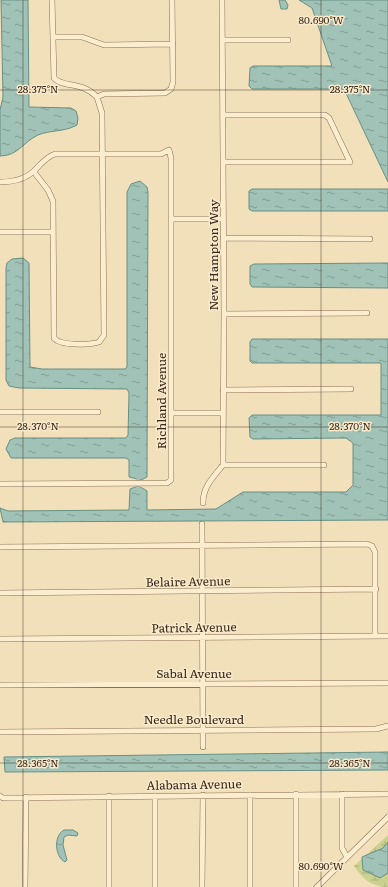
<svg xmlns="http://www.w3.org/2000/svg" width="388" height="887" font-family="Literata,serif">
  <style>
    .wetland { fill: url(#wetland-marsh) }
    .water { fill: url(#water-ripples); stroke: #679085 }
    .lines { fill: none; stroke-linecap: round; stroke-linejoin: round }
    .canal { stroke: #a0c2b7; stroke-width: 4.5 }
    .minor-casing { stroke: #8b6f53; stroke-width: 6 }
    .minor { stroke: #fcedcf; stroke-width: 5 }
    .ticks { fill: none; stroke: #38271a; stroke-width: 1; stroke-opacity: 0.45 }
    .labels { text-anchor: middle; stroke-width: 3; stroke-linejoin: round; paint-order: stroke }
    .street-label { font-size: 12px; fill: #38271a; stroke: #f9eacb }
    .ticks-label { font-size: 10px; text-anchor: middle; fill: #38271a; stroke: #f9eacb; stroke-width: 3; stroke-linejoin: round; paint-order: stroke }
  </style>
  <defs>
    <pattern id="wetland-marsh" width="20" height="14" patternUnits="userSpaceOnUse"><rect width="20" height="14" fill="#cbd18e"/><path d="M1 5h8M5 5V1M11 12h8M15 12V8" fill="none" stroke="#afb37a"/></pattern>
    <pattern id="water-ripples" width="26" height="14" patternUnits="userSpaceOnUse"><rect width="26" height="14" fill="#a0c2b7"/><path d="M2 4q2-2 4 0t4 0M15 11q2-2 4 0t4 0" fill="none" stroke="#839e94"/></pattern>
  </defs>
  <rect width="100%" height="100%" fill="#f2e0bb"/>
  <!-- wetland -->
  <path class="wetland" d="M 388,835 L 388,887 C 371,887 363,879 354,866 Z"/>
  <!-- water -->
  <path class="water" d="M 1,0 L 28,0 L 29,107 L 71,108 L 76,111 L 78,118 L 77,125 L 75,126 C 63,132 50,130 38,135 C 23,142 18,156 0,156 L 0,110 L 3,97 Z
    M 279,0 L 285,0 L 288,5 L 287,9 L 281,9 Z
    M 299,0 L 388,0 L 388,182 L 344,89 L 252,89 L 249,86 L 250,68 L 253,66 L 332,66 L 312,8 Z
    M 140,181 L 147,187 L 148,192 L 147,477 L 141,480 L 129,477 L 129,460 L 126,458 L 11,458 L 6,449 L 10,440 L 15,438 L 126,438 L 128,435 L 129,393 L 127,389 L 19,388 L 9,386 L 6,380 L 6,268 L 7,263 L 12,259 L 23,258 L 29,263 L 30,367 L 42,369 L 125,369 L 127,367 L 127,192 L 131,184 Z
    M 252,189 L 388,189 L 388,211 L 252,211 L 249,209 L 249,191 Z
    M 388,263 L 388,288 L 252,287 L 250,284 L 250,266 L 254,264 Z
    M 252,339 L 388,339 L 388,520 L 3,522 L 0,508 L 8,511 L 129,510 L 130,489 C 137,486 140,486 147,491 L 147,510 L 216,509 L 243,492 L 346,492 L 353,485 L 353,443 L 346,438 L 253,439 L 250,437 L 249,418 L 252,415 L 381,415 L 381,363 L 252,363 L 250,361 L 250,342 Z
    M 388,752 L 388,770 L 5,772 L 4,757 Z
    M 64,830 L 73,830 L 78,833 L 77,836 L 68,835 L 64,837 L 63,845 L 67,860 L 65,862 C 55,857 53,836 64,830 Z
    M 388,842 L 388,873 L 380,878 L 363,870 L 362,857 L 383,848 Z"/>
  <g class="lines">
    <!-- canal -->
    <path class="canal" d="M 138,480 L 138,487"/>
    <defs>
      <path id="minor" d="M 52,0 L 54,78 C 63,88 82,81 97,97 L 104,94 L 165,93 L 171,89 L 173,82 L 172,0
        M 53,37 L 82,37 L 104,45 L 173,44
        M 223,40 L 288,40
        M 223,115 L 325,115 L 329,118 L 350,162 L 223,162
        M 34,172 L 48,190 L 53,201 L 54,338 C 60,346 90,345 99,342 L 104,335 L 102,113 L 97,97
        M 0,182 C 12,182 26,179 35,170 C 41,164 46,157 55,154 L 161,154 L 169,150 L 171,158 L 171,480 L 167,483 L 0,484
        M 172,219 L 223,219
        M 0,232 L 53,232
        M 223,238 L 370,239
        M 224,314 L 367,313
        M 223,390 L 351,389
        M 0,412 L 98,412
        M 173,413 L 223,413
        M 223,465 L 324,465
        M 203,503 C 203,487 213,477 223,465 L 224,314 L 222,0
        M 202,524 L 203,747
        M 0,547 L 367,544 L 372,546 L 375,552 L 375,636
        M 0,593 L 376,589
        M 0,639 L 388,636
        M 0,685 L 388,683
        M 0,732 L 376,729 L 388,726
        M 342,794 L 342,848 L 347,857
        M 0,796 L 3,798 L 388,794
        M 109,796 L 109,887
        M 25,887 L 26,797
        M 155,887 L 155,796
        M 202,887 L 203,795
        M 250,887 L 250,795
        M 296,887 L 296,794
        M 317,887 L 388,817"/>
    </defs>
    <!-- minor casing -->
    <use href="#minor" class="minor-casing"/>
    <!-- minor -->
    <use href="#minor" class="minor"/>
  </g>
  <!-- ticks -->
  <path class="ticks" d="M 23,0 L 23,887M 321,0 L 321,887M 0,90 L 388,90M 0,427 L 388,427M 0,763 L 388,763"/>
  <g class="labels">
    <!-- street labels -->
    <g class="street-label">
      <text transform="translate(214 255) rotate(-90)" y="4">New Hampton Way</text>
      <text transform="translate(162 401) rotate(-90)" y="4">Richland Avenue</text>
      <text transform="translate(188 582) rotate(-1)" y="4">Belaire Avenue</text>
      <text transform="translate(194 628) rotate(-1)" y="4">Patrick Avenue</text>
      <text x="194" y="678">Sabal Avenue</text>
      <text x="194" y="724">Needle Boulevard</text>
      <text transform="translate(194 785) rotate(-1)" y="4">Alabama Avenue</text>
    </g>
  </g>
  <g class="ticks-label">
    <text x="321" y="24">80.690°W</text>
    <text x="38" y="93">28.375°N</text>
    <text x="350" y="93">28.375°N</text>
    <text x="38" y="430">28.370°N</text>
    <text x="350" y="430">28.370°N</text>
    <text x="38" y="767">28.365°N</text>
    <text x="350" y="767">28.365°N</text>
    <text x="321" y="870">80.690°W</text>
  </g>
</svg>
